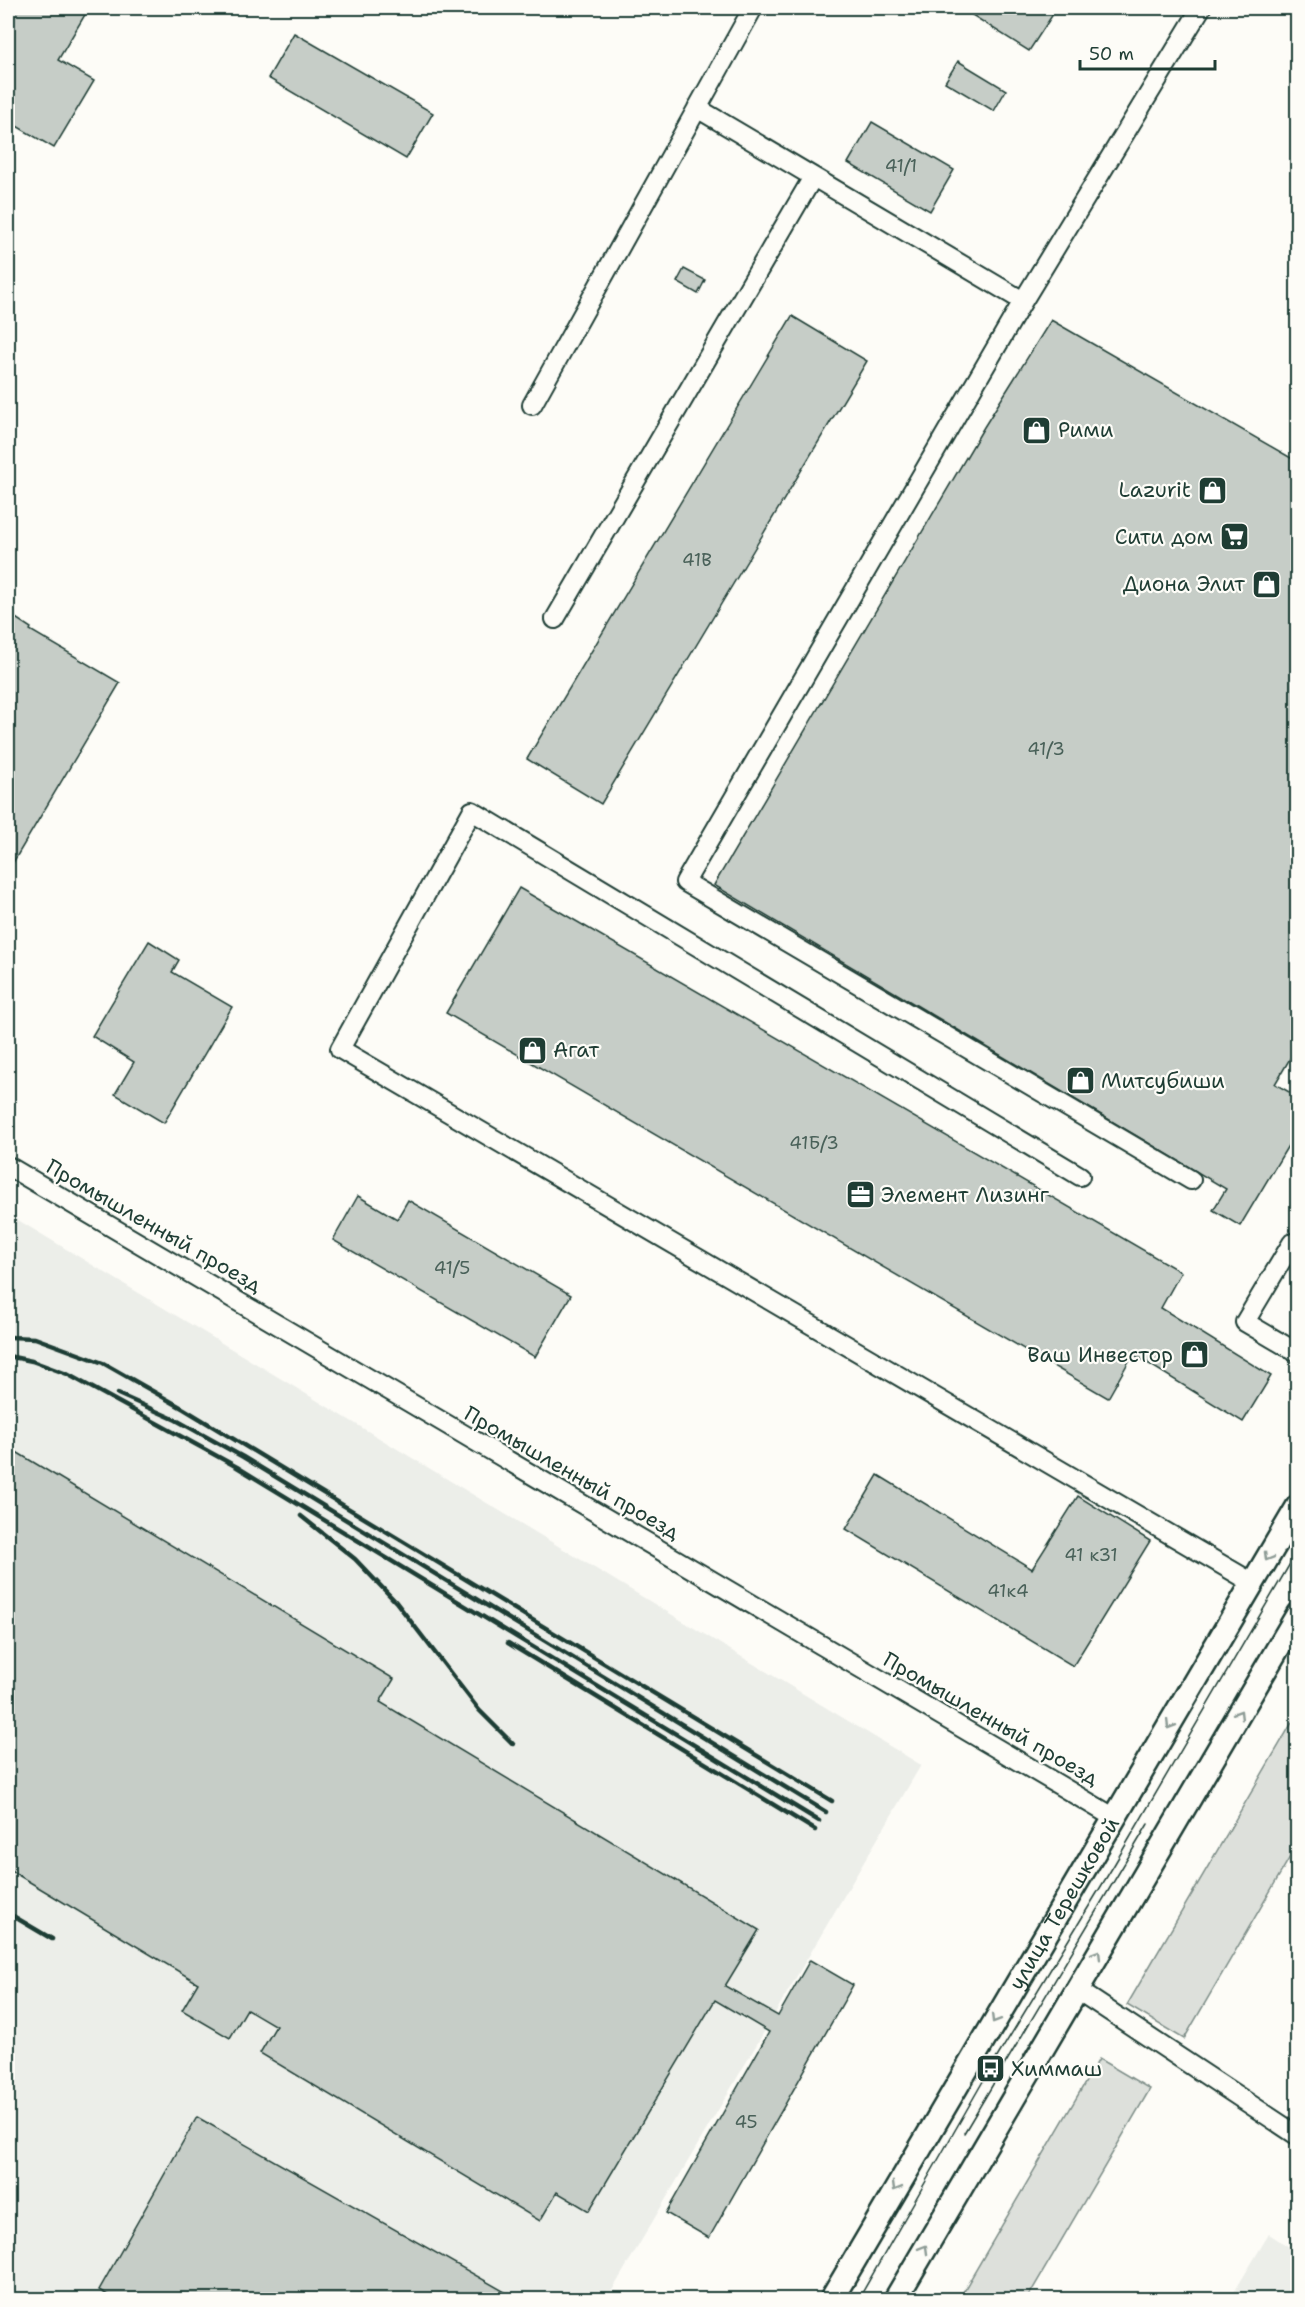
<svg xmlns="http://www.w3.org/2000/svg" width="1305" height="2307" font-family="'Shantell Sans',sans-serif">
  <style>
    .built { fill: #eceee9 }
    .green { fill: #dde0db; stroke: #7e8e88; stroke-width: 1.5 }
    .building { fill: #c6cdc7; stroke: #1f3d34; stroke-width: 1.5 }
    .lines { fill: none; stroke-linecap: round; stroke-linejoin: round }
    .minor-casing { stroke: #1f3d34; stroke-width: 22 }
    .major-casing { stroke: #1f3d34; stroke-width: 27 }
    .minor { stroke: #fdfcf7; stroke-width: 18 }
    .major { stroke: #fdfcf7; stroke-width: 22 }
    .tram { stroke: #1f3d34; stroke-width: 1.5 }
    .rail { stroke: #1f3d34; stroke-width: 4.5 }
    .oneway { stroke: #8e9c96 }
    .labels { text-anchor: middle; stroke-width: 4.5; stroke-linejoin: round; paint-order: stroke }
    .number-label { font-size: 18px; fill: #496159 }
    .poi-label { font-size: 21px; fill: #1f3d34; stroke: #fdfcf7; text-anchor: start }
    .street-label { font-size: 21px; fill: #1f3d34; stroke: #fdfcf7 }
  </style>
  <rect width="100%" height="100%" fill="#fdfcf7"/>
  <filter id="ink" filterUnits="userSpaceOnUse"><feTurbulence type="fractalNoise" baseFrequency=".0167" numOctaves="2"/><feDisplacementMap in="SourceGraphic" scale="12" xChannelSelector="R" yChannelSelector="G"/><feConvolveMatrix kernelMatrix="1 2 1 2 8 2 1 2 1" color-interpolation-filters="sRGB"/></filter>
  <g filter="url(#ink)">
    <!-- built -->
    <path class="built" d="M 8,1214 L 921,1765 L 607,2299 L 8,2299 Z
      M 1269,2234 L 1297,2252 L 1297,2299 L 1230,2299 Z"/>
    <!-- green -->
    <path class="green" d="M 1297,1714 L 1297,1845 L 1184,2039 L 1127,2005 Z
      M 1099,2059 L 1150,2089 L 1027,2299 L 959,2299 Z"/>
    <!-- building -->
    <path class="building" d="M 8,8 L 89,8 L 58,60 L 94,81 L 54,148 L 8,121 Z
      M 961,8 L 1057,8 L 1029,51 Z
      M 294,33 L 433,113 L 406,159 L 268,78 Z
      M 958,61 L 1006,90 L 994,111 L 945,82 Z
      M 872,122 L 954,170 L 930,211 L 848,163 Z
      M 684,269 L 705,280 L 698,294 L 677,282 Z
      M 792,316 L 867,361 L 601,804 L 527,759 Z
      M 1051,320 L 1298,462 L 1298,1045 L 1275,1084 L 1298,1097 L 1298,1129 L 1240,1226 L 1213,1210 L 1226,1189 L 714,885 L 984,427 Z
      M 8,613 L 31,628 L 30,630 L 120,683 L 8,871 Z
      M 519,888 L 1181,1272 L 1161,1308 L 1271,1376 L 1243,1422 L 1133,1354 L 1108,1398 L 446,1013 Z
      M 149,941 L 179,960 L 172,972 L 232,1007 L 164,1123 L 115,1094 L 134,1062 L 92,1036 Z
      M 358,1196 L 397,1219 L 408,1200 L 571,1295 L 535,1357 L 333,1240 Z
      M 8,1447 L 394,1679 L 380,1702 L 759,1930 L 725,1986 L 778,2016 L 810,1960 L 853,1985 L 709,2238 L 666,2213 L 769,2032 L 715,2000 L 589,2211 L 557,2192 L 540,2221 L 260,2053 L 276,2026 L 247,2009 L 230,2038 L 182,2010 L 198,1983 L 8,1869 Z
      M 878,1475 L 1032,1569 L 1078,1496 L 1150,1541 L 1073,1666 L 846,1529 Z
      M 197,2117 L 519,2300 L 116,2300 L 99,2290 Z"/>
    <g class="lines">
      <defs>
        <path id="minor" d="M 697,108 L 1023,301
          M 532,405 L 753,8
          M 555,619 L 813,177
          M 8,1166 L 1115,1818
          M 1080,1176 L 472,811 L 340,1049 L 1253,1583
          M 1191,1180 L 685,882 L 1023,301 L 1201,8
          M 1298,1246 L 1292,1243 L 1245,1322 L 1296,1352 L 1298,1350
          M 1076,1989 L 1298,2136"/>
        <g id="major">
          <path id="s1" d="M 831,2300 L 1298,1506"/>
          <path d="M 895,2300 L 1298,1614"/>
        </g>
      </defs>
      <!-- minor casing -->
      <use href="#minor" class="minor-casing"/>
      <!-- major casing -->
      <use href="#major" class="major-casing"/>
      <!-- minor -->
      <use href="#minor" class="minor"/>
      <!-- major -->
      <use href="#major" class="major"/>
      <!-- tram -->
      <path class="tram" d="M 964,2133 L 1148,1824
        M 858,2300 L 990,2069 L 1114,1865 L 1298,1550"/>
      <!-- rail -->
      <path class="rail" d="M 8,1337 L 35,1338 L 103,1363 L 184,1409 L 832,1801
        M 8,1356 L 32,1361 L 67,1374 L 237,1467 L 819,1821
        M 118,1394 L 176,1420 L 243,1457 L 826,1812
        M 301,1516 L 355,1559 L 396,1602 L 479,1710 L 513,1744
        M 508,1643 L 815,1830
        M 8,1913 L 52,1939
        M 8,2298 L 10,2300"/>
    </g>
    <!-- one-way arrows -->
    <defs><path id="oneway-chevron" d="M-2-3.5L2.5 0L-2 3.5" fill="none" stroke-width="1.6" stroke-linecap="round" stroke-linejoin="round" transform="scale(1.5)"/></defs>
    <g class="oneway">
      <use href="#oneway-chevron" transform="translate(1268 1557) rotate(120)"/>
      <use href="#oneway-chevron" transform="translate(1239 1714) rotate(-59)"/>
      <use href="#oneway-chevron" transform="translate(1170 1725) rotate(121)"/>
      <use href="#oneway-chevron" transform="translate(1097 1954) rotate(-59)"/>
      <use href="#oneway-chevron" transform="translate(995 2019) rotate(121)"/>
      <use href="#oneway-chevron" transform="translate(896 2187) rotate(120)"/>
      <use href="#oneway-chevron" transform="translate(924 2249) rotate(-60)"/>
    </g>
  </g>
  <!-- icons -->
  <defs>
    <symbol id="shop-square" viewBox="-11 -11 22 22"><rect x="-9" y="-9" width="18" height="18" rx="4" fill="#1f3d34" stroke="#fdfcf7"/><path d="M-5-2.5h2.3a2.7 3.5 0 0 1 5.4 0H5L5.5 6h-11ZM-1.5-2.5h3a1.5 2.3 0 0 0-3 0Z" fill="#fff"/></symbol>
    <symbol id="supermarket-square" viewBox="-11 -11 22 22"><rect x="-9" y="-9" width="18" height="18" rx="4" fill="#1f3d34" stroke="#fdfcf7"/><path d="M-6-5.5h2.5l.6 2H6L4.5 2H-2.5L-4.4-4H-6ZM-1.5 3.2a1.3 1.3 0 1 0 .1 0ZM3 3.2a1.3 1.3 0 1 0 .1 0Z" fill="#fff"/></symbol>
    <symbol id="office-square" viewBox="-11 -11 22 22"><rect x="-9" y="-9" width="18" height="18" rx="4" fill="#1f3d34" stroke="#fdfcf7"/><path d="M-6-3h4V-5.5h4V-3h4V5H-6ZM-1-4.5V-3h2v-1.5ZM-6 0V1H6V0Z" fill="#fff"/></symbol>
    <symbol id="bus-square" viewBox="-11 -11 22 22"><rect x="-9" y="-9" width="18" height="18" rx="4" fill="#1f3d34" stroke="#fdfcf7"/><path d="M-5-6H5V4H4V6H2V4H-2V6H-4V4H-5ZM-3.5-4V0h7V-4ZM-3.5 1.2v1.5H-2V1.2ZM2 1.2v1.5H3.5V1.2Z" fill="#fff"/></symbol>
  </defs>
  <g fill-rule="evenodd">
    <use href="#shop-square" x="1020" y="414" width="33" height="33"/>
    <use href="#shop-square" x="1196" y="474" width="33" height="33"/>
    <use href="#supermarket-square" x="1218" y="520" width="33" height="33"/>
    <use href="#shop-square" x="1250" y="568" width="33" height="33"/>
    <use href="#shop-square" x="516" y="1034" width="33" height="33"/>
    <use href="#shop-square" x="1064" y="1064" width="33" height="33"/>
    <use href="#office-square" x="844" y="1178" width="33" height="33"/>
    <use href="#shop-square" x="1178" y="1338" width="33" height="33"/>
    <use href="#bus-square" x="974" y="2052" width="33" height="33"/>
  </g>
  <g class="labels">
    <!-- number labels -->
    <g class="number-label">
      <text x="901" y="172">41/1</text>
      <text x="697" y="566">41В</text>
      <text x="1046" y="755">41/3</text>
      <text x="814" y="1149">41Б/3</text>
      <text x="452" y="1274">41/5</text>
      <text x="1091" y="1561">41 к31</text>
      <text x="1008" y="1597">41к4</text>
      <text x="746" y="2128">45</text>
    </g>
    <!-- poi labels -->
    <g class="poi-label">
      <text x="1058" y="437">Рими</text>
      <text x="1191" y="497" text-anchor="end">Lazurit</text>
      <text x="1213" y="544" text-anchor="end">Сити дом</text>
      <text x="1245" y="591" text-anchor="end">Диона Элит</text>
      <text x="553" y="1057">Агат</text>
      <text x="1101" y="1088">Митсубиши</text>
      <text x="881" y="1202">Элемент Лизинг</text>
      <text x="1173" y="1362" text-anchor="end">Ваш Инвестор</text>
      <text x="1011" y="2076">Химмаш</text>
    </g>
    <!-- street labels -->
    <g class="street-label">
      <text transform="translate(154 1226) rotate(30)" y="7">Промышленный проезд</text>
      <text transform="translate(572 1473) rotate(30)" y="7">Промышленный проезд</text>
      <text transform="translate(991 1719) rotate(30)" y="7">Промышленный проезд</text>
      <text dy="7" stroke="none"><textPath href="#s1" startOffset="460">улица Терешковой</textPath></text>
    </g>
  </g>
  <!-- margin -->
  <rect width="1305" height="2307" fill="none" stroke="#fdfcf7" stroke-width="30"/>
  <rect x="15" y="15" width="1275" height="2277" fill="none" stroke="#1f3d34" stroke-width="2" filter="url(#ink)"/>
  <!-- scale -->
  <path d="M1080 60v9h135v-9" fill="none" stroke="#1f3d34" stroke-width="3"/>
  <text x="1089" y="60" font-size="18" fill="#1f3d34" stroke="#fdfcf7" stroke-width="4.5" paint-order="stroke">50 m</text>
</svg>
